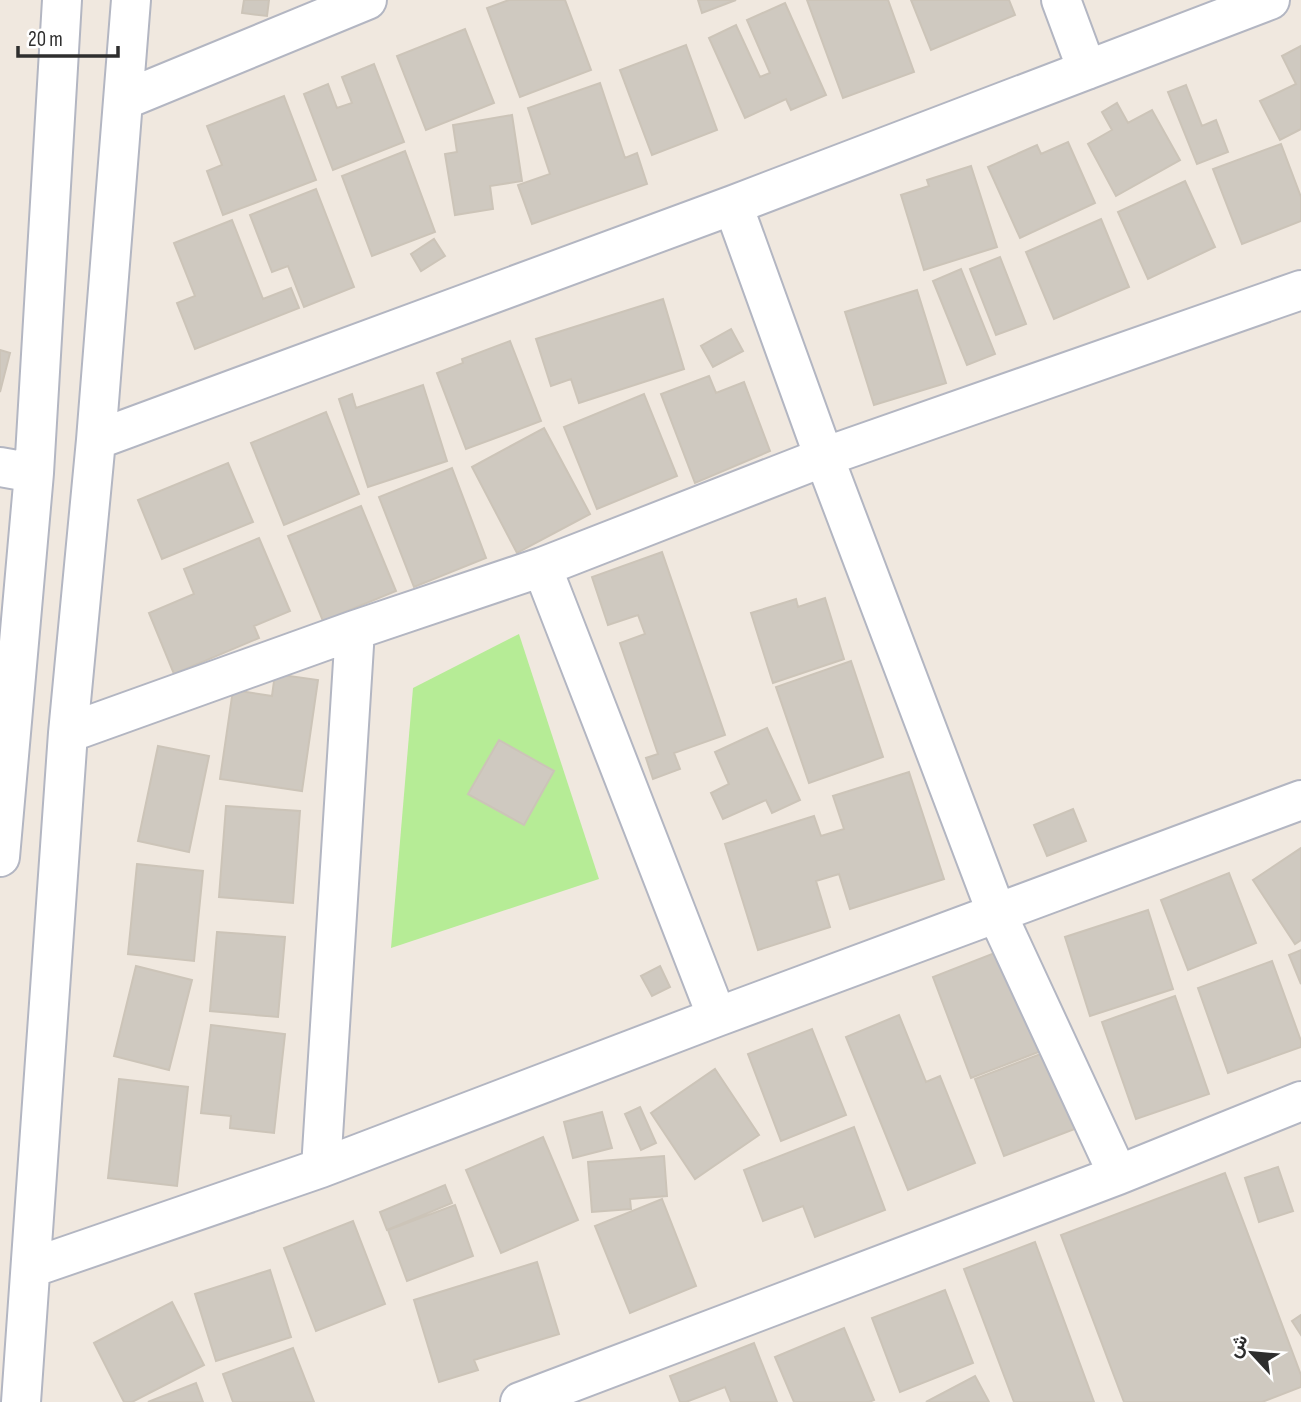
<svg xmlns="http://www.w3.org/2000/svg" width="1301" height="1402" font-family="'Sofia Sans Condensed',Vazirmatn,sans-serif">
  <style>
    .green { fill: #b6ec96 }
    .building { fill: #cfc9c0; stroke: #ccc4b8; stroke-width: 2 }
    .lines { fill: none; stroke-linecap: round; stroke-linejoin: round }
    .minor-casing { stroke: #b3b6c2; stroke-width: 42 }
    .minor { stroke: #fff; stroke-width: 38 }
  </style>
  <rect width="100%" height="100%" fill="#f0e8df"/>
  <!-- green -->
  <path class="green" d="M 519,634 L 599,879 L 391,948 L 413,688 Z"/>
  <!-- building -->
  <path class="building" d="M 244,0 L 269,0 L 267,16 L 242,13 Z
    M 509,0 L 565,0 L 591,70 L 520,97 L 487,8 Z
    M 698,0 L 736,0 L 702,13 Z
    M 807,0 L 888,0 L 914,72 L 843,98 Z
    M 911,0 L 1009,0 L 1015,15 L 931,50 Z
    M 785,3 L 826,95 L 791,110 L 786,99 L 745,118 L 709,38 L 736,25 L 760,77 L 770,73 L 747,20 Z
    M 465,29 L 494,103 L 426,130 L 397,56 Z
    M 686,45 L 717,130 L 652,155 L 620,70 Z
    M 1301,46 L 1301,129 L 1280,140 L 1260,101 L 1296,84 L 1282,56 Z
    M 374,64 L 404,142 L 333,170 L 304,94 L 328,84 L 337,108 L 352,103 L 342,77 Z
    M 600,83 L 625,158 L 637,153 L 647,184 L 532,224 L 518,185 L 550,174 L 528,108 Z
    M 1186,85 L 1202,126 L 1216,120 L 1228,152 L 1197,164 L 1168,92 Z
    M 284,96 L 316,180 L 223,215 L 207,171 L 222,165 L 207,126 Z
    M 1117,103 L 1128,123 L 1152,110 L 1180,160 L 1116,196 L 1088,144 L 1112,130 L 1102,112 Z
    M 512,115 L 522,181 L 490,186 L 493,209 L 455,215 L 445,154 L 457,152 L 453,125 Z
    M 1068,142 L 1095,203 L 1020,238 L 988,167 L 1037,145 L 1041,154 Z
    M 1281,144 L 1301,197 L 1301,221 L 1242,244 L 1213,169 Z
    M 405,151 L 435,232 L 372,256 L 342,176 Z
    M 971,166 L 997,247 L 924,270 L 901,195 L 929,186 L 927,180 Z
    M 1185,181 L 1215,247 L 1148,279 L 1118,212 Z
    M 316,189 L 354,287 L 304,307 L 288,266 L 272,272 L 250,215 Z
    M 1101,219 L 1129,287 L 1054,319 L 1026,252 Z
    M 232,220 L 263,299 L 291,288 L 299,308 L 195,349 L 177,303 L 195,296 L 174,243 Z
    M 434,239 L 445,256 L 421,271 L 411,254 Z
    M 1000,257 L 1026,324 L 996,335 L 970,269 Z
    M 961,269 L 995,354 L 967,365 L 933,281 Z
    M 917,290 L 946,383 L 874,405 L 845,312 Z
    M 663,299 L 684,369 L 579,403 L 571,379 L 551,386 L 536,339 Z
    M 731,329 L 743,351 L 713,367 L 701,346 Z
    M 510,341 L 541,421 L 466,449 L 437,373 L 463,363 L 462,359 Z
    M 0,350 L 10,353 L 0,392 Z
    M 709,376 L 716,393 L 744,382 L 770,451 L 695,483 L 661,394 Z
    M 423,385 L 447,461 L 368,487 L 339,399 L 352,394 L 356,408 Z
    M 644,394 L 677,476 L 597,509 L 564,427 Z
    M 326,412 L 359,494 L 284,525 L 251,443 Z
    M 544,428 L 590,514 L 517,553 L 472,467 Z
    M 228,463 L 253,522 L 162,559 L 138,500 Z
    M 452,468 L 486,558 L 414,587 L 379,497 Z
    M 361,506 L 396,591 L 323,621 L 288,536 Z
    M 259,538 L 290,611 L 254,626 L 259,638 L 174,674 L 149,613 L 194,594 L 184,569 Z
    M 662,552 L 725,735 L 674,753 L 680,769 L 653,779 L 646,758 L 658,754 L 620,643 L 645,634 L 638,615 L 608,625 L 592,577 Z
    M 825,598 L 844,659 L 773,683 L 751,613 L 796,599 L 798,607 Z
    M 851,661 L 883,757 L 809,783 L 776,687 Z
    M 275,674 L 318,680 L 302,791 L 220,779 L 233,690 L 272,696 Z
    M 767,728 L 800,800 L 772,813 L 766,800 L 723,819 L 711,793 L 729,784 L 715,752 Z
    M 499,740 L 554,771 L 524,825 L 468,794 Z
    M 158,746 L 209,756 L 189,852 L 138,841 Z
    M 909,772 L 944,879 L 850,909 L 839,874 L 816,881 L 830,927 L 758,950 L 725,844 L 814,816 L 821,836 L 844,829 L 833,796 Z
    M 226,806 L 300,811 L 293,903 L 219,897 Z
    M 1073,809 L 1086,841 L 1047,856 L 1034,825 Z
    M 1301,848 L 1301,940 L 1295,944 L 1253,880 Z
    M 137,864 L 203,871 L 194,961 L 128,954 Z
    M 1229,873 L 1256,943 L 1188,970 L 1161,900 Z
    M 1148,910 L 1173,989 L 1090,1016 L 1065,937 Z
    M 217,932 L 285,937 L 278,1017 L 210,1011 Z
    M 1010,947 L 1049,1048 L 971,1078 L 933,977 Z
    M 1301,950 L 1301,984 L 1289,955 Z
    M 1272,961 L 1301,1041 L 1301,1047 L 1228,1073 L 1198,988 Z
    M 136,966 L 192,980 L 169,1070 L 114,1056 Z
    M 660,966 L 670,987 L 652,996 L 641,976 Z
    M 1175,996 L 1209,1094 L 1136,1119 L 1102,1022 Z
    M 899,1015 L 926,1082 L 940,1076 L 975,1163 L 908,1190 L 846,1037 Z
    M 211,1025 L 285,1034 L 274,1133 L 230,1128 L 231,1116 L 201,1113 Z
    M 812,1029 L 846,1115 L 781,1141 L 748,1054 Z
    M 1051,1050 L 1080,1127 L 1004,1156 L 975,1079 Z
    M 715,1069 L 759,1135 L 695,1179 L 651,1113 Z
    M 119,1079 L 188,1087 L 177,1186 L 108,1178 Z
    M 640,1107 L 656,1143 L 641,1150 L 625,1114 Z
    M 602,1112 L 612,1148 L 573,1158 L 564,1122 Z
    M 854,1127 L 885,1210 L 815,1237 L 803,1206 L 763,1221 L 744,1170 Z
    M 543,1137 L 578,1220 L 501,1253 L 466,1170 Z
    M 664,1156 L 667,1196 L 630,1199 L 631,1209 L 592,1212 L 588,1162 Z
    M 1278,1167 L 1293,1211 L 1259,1222 L 1245,1178 Z
    M 1225,1173 L 1301,1375 L 1301,1387 L 1262,1402 L 1124,1402 L 1061,1235 Z
    M 445,1185 L 452,1203 L 387,1230 L 380,1212 Z
    M 662,1199 L 696,1286 L 630,1313 L 595,1226 Z
    M 455,1205 L 473,1256 L 407,1281 L 388,1230 Z
    M 353,1221 L 385,1304 L 316,1331 L 284,1248 Z
    M 1035,1242 L 1094,1402 L 1014,1402 L 964,1269 Z
    M 537,1262 L 559,1334 L 474,1360 L 478,1370 L 439,1382 L 414,1300 Z
    M 270,1270 L 291,1337 L 216,1361 L 195,1294 Z
    M 945,1290 L 973,1363 L 900,1392 L 872,1318 Z
    M 172,1302 L 204,1365 L 132,1402 L 124,1402 L 94,1343 Z
    M 1301,1315 L 1301,1335 L 1292,1321 Z
    M 844,1328 L 874,1400 L 869,1402 L 794,1402 L 775,1357 Z
    M 754,1343 L 777,1402 L 731,1402 L 725,1387 L 686,1402 L 680,1402 L 670,1376 Z
    M 293,1348 L 314,1402 L 233,1402 L 223,1374 Z
    M 975,1376 L 989,1402 L 926,1402 Z
    M 196,1383 L 203,1402 L 148,1402 Z"/>
  <g class="lines">
    <defs>
      <path id="minor" d="M 1061,0 L 1087,70
        M 124,100 L 367,0
        M 733,205 L 824,457 L 997,914 L 1118,1175
        M 96,440 L 733,205 L 1270,0
        M 0,467 L 34,473
        M 542,567 L 717,1017
        M 68,733 L 355,630 L 542,567 L 824,457 L 1301,290
        M 0,857 L 34,473 L 62,0
        M 321,1168 L 355,630
        M 31,1268 L 321,1168 L 717,1017 L 1301,800
        M 21,1402 L 68,733 L 96,440 L 131,0
        M 520,1402 L 1118,1175 L 1301,1101"/>
    </defs>
    <!-- minor casing -->
    <use href="#minor" class="minor-casing"/>
    <!-- minor -->
    <use href="#minor" class="minor"/>
  </g>
  <!-- north arrow -->
  <g transform="translate(1252 1353) rotate(296)" stroke="#ffffff" stroke-width="5" paint-order="stroke">
  <path d="M0-5L12 26L0 18L-12 26Z" fill="#2e2e2e"/>
  <text y="-10" font-size="19" font-weight="bold" text-anchor="middle" fill="#2e2e2e">ش</text>
  </g>
  <!-- scale -->
  <path d="M18 46v10h100v-10" fill="none" stroke="#2e2e2e" stroke-width="3.5"/>
  <text x="28" y="46" font-size="21" fill="#2e2e2e" stroke="#ffffff" stroke-width="5" paint-order="stroke">20 m</text>
</svg>
